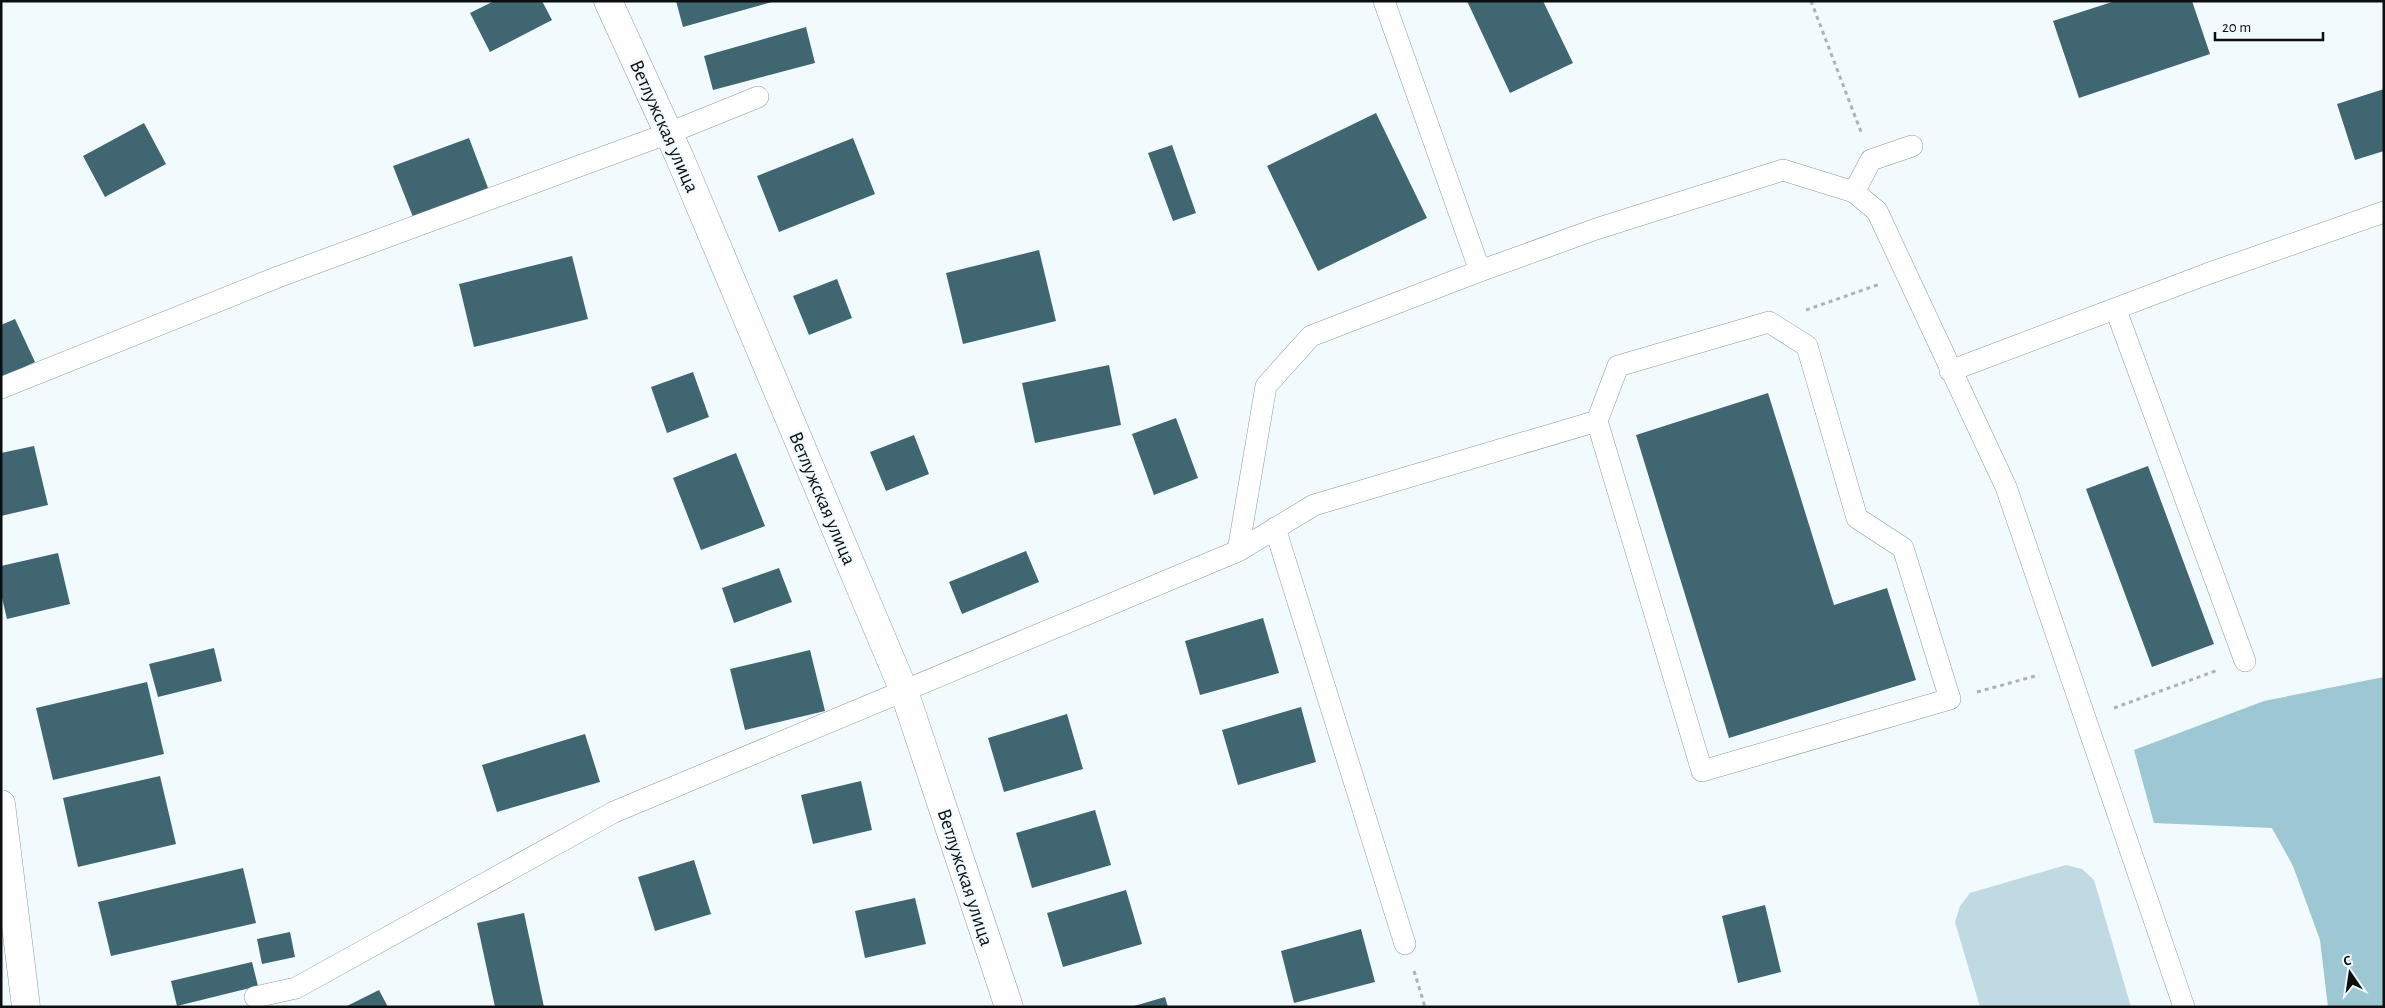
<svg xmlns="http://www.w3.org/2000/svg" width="2385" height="1008" font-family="'Alegreya Sans',sans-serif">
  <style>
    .green { fill: #bfdae2 }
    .forest { fill: #9dc7d2 }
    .building { fill: #406771 }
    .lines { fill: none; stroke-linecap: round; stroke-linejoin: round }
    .service-casing { stroke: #91999b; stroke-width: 22 }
    .minor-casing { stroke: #91999b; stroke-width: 29 }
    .tertiary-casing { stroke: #91999b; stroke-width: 29 }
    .path { stroke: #acb3b5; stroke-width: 3; stroke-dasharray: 4 4; stroke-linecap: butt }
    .service { stroke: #fff; stroke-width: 21 }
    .minor { stroke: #fff; stroke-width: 28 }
    .tertiary { stroke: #fff; stroke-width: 28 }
    .labels { text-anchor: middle; stroke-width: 4.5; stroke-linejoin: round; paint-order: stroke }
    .street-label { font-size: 20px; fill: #0c0f10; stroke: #f1fafc }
  </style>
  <rect width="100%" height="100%" fill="#f1fafc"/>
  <!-- green -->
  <path class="green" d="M 2066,865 L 2082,869 L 2094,880 L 2131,1007 L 1980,1007 L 1955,922 L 1960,906 L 1970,893 Z"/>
  <!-- forest -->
  <path class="forest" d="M 2384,677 L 2384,1007 L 2328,1007 L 2320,940 L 2293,866 L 2272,828 L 2154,823 L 2134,750 L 2264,701 Z"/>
  <!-- building -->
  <path class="building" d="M 494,1 L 542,1 L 552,20 L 490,52 L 470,13 Z
    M 676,1 L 772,1 L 772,2 L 683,27 Z
    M 1467,1 L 1543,1 L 1573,63 L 1510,93 Z
    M 2115,1 L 2192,1 L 2210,54 L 2079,98 L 2053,21 Z
    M 806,27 L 815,63 L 713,90 L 704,56 Z
    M 2384,89 L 2384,151 L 2355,160 L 2337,104 Z
    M 1376,113 L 1427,218 L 1318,271 L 1267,166 Z
    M 144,123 L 166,164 L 105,197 L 83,156 Z
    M 469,138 L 488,188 L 413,217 L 393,166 Z
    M 853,138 L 875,194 L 779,232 L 757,176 Z
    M 1172,145 L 1196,213 L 1173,221 L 1148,153 Z
    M 1039,250 L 1056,321 L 963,344 L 946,273 Z
    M 572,256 L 588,319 L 474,347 L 459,284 Z
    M 837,279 L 852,318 L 809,335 L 793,296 Z
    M 15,319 L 35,362 L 1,378 L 1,325 Z
    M 1109,365 L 1121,425 L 1035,443 L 1022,383 Z
    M 693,372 L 709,417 L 667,433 L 651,387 Z
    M 1768,393 L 1834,605 L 1887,588 L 1916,680 L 1729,738 L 1636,435 Z
    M 1176,418 L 1198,478 L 1154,495 L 1132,434 Z
    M 914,435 L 929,474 L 886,491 L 870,452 Z
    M 34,446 L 48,505 L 1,516 L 1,453 Z
    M 736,453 L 765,526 L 701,550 L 673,478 Z
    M 2148,466 L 2214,644 L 2152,667 L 2086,489 Z
    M 1026,551 L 1039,582 L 962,614 L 949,582 Z
    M 58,553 L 70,604 L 7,619 L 1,594 L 1,566 Z
    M 779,568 L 792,602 L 734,623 L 722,588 Z
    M 1263,618 L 1279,673 L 1200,695 L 1185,641 Z
    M 214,648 L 222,681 L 158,697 L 149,664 Z
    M 810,650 L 825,711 L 745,730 L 730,669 Z
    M 147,682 L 164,754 L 53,780 L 36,708 Z
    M 1301,707 L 1316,762 L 1238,785 L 1222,730 Z
    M 1067,714 L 1083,769 L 1004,792 L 988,738 Z
    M 585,734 L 600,782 L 497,812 L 482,765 Z
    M 160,776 L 176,844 L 78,867 L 63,798 Z
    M 861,781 L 872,830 L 813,844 L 801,795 Z
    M 1095,810 L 1111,865 L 1032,888 L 1016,833 Z
    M 694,860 L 711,914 L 655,931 L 638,877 Z
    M 243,868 L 256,923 L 111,956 L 98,902 Z
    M 1126,890 L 1142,944 L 1063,967 L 1047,913 Z
    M 915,898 L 926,944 L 865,958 L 855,911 Z
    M 1765,905 L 1781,972 L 1738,983 L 1722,916 Z
    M 524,913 L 544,1007 L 495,1007 L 477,923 Z
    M 1361,929 L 1375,982 L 1294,1003 L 1281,951 Z
    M 290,932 L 295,957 L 262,964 L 257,939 Z
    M 252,962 L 258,986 L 177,1006 L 171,981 Z
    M 379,990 L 388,1007 L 345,1007 Z
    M 1165,997 L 1168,1007 L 1134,1007 L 1134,1006 Z"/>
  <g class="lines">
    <defs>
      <path id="service" d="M 1384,1 L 1480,271
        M 1854,192 L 1871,160 L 1912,146
        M 2116,310 L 2245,661
        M 1950,371 L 2207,274 L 2384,212
        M 1,388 L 278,277 L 669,133 L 758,97
        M 1275,528 L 1405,944
        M 1238,551 L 1314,505 L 1597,421 L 1702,771 L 1950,699 L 1903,548 L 1857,518 L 1807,346 L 1769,322 L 1618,366 L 1597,421
        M 255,997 L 296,988 L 614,812 L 1238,551 L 1266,386 L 1311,336 L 1480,271 L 1596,229 L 1783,170 L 1854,192 L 1877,211 L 2006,487 L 2184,1007"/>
      <path id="minor" d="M 608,1 L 679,156 L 904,691 L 1009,1007"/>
      <path id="tertiary" d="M 1,804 L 26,1007"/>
    </defs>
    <!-- service casing -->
    <use href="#service" class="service-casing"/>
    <!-- minor casing -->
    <use href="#minor" class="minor-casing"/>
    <!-- tertiary casing -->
    <use href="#tertiary" class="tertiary-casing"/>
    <!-- path -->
    <path class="path" d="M 1811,1 L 1861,132
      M 1806,310 L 1880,284
      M 1977,692 L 2039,675
      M 2114,708 L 2218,670
      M 1414,971 L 1425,1007"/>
    <!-- service -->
    <use href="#service" class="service"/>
    <!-- minor -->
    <use href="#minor" class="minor"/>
    <!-- tertiary -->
    <use href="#tertiary" class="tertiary"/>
  </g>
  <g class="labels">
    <!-- street labels -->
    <g class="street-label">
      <text transform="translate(665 126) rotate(66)" y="7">Ветлужская улица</text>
      <text transform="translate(823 498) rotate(67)" y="7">Ветлужская улица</text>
      <text transform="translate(966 877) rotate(72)" y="7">Ветлужская улица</text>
    </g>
  </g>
  <!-- border -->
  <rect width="2385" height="1008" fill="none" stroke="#0c0f10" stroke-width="5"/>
  <!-- north arrow -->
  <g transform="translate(2350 973) rotate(347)" stroke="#f1fafc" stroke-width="4" paint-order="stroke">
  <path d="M0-4L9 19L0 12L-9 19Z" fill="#0c0f10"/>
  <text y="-8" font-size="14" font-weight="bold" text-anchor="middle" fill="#0c0f10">С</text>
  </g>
  <!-- scale -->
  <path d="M2215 32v8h108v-8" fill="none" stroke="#0c0f10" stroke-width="2.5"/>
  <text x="2222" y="32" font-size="15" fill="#0c0f10" stroke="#f1fafc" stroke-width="4" paint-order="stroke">20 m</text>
</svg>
